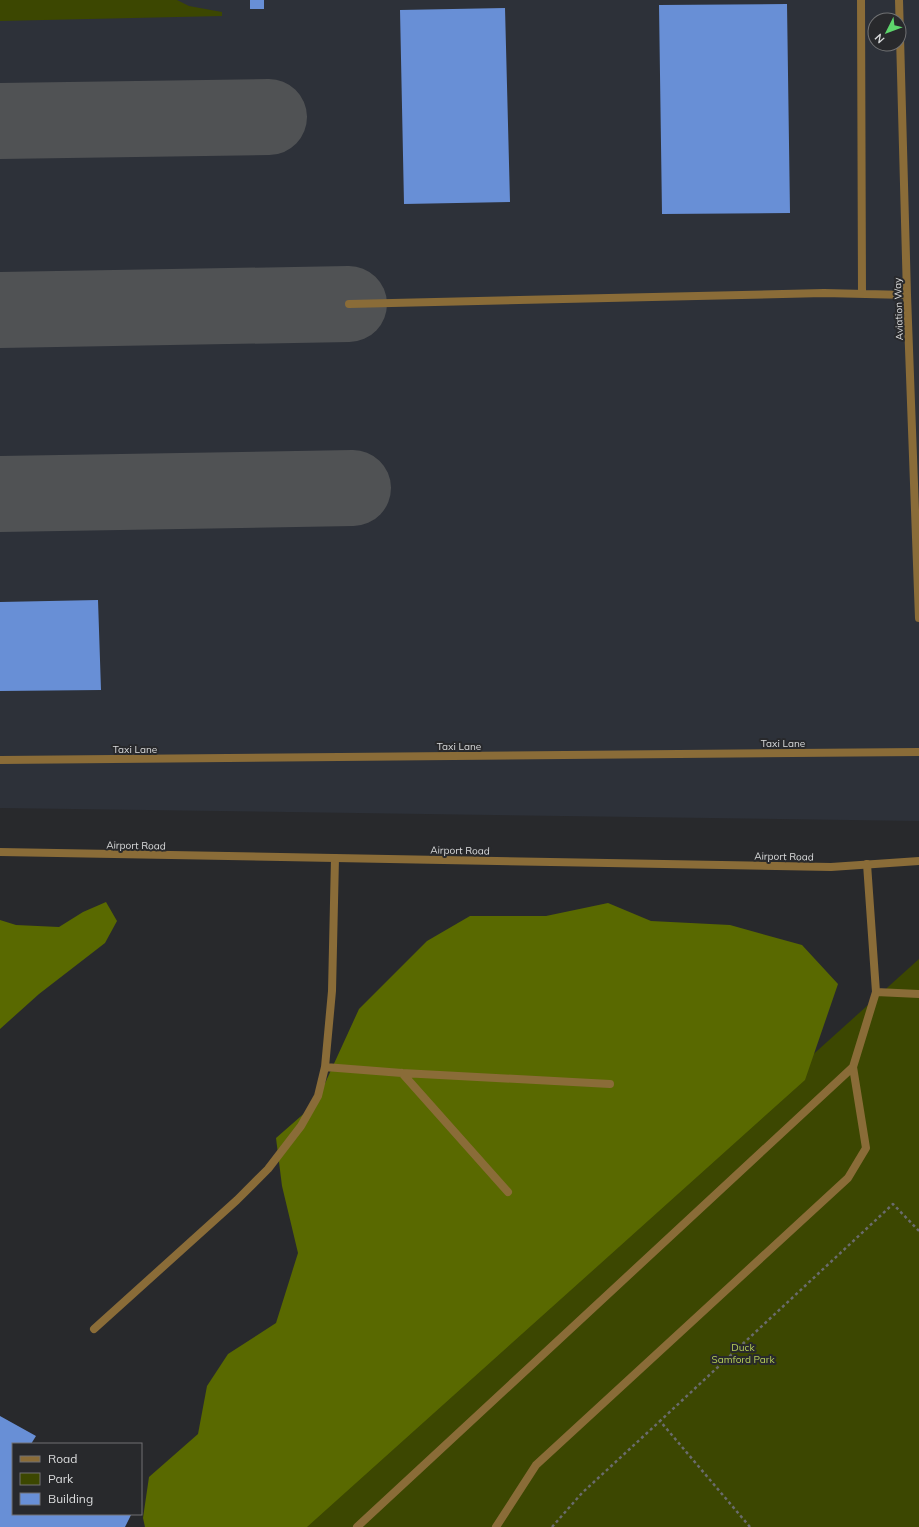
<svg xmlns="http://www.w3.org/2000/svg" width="919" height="1527" font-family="Mulish,sans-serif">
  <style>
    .built { fill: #2d3139; fill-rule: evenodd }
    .green { fill: #3c4701 }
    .forest { fill: #596900 }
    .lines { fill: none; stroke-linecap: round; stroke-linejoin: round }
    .taxiway { stroke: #505254; stroke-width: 76 }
    .building { fill: #688fd6 }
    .path { stroke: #6a6b6d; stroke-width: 2.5; stroke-dasharray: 3 3; stroke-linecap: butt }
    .service { stroke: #8a6c38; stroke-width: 8 }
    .minor { stroke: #8a6c38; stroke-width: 8 }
    .labels { text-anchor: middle; stroke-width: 4; stroke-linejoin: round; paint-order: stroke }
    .street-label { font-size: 10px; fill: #dbdcdd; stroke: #28292c }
    .park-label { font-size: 10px; fill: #b6ce58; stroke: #28292c }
  </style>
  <rect width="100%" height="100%" fill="#28292c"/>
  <!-- built -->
  <path class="built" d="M 0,0 L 919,0 L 919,821 L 0,808 ZM 875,20 L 899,20 L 899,44 L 875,44 Z"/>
  <!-- green -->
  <path class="green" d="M 0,0 L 177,0 L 189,6 L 222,12 L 222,16 L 0,21 Z
    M 919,959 L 919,1527 L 289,1527 Z"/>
  <!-- forest -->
  <path class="forest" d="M 106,902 L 117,921 L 105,943 L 39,994 L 0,1029 L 0,920 L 16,925 L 59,927 L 83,912 Z
    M 608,903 L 651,921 L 730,925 L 802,945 L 838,984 L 805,1080 L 307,1527 L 145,1527 L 143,1518 L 149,1477 L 198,1434 L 207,1386 L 228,1354 L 276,1323 L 298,1253 L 282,1186 L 276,1138 L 316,1103 L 359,1009 L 427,941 L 470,916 L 546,916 Z"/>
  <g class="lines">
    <!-- taxiway -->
    <path class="taxiway" d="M 0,121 L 269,117
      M 0,310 L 349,304
      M 0,494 L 353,488"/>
  </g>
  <!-- building -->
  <path class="building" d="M 250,0 L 264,0 L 264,9 L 250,9 Z
    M 787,4 L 790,213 L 662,214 L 659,5 Z
    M 505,8 L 510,202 L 404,204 L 400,10 Z
    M 98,600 L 101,690 L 0,691 L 0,602 Z
    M 0,1416 L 36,1436 L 31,1444 L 13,1444 L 13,1514 L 129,1514 L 131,1515 L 125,1527 L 0,1527 Z"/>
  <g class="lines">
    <!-- path -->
    <path class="path" d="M 552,1527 L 582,1493 L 660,1421
      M 750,1527 L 660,1421 L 893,1204 L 919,1231"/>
    <!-- service -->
    <path class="service" d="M 861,0 L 862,294
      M 899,0 L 907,295 L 919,618
      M 349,304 L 824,293 L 907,295
      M 0,760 L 919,752
      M 876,992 L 919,994
      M 325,1067 L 402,1073 L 610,1084
      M 402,1073 L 508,1192
      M 94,1329 L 237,1200 L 268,1169 L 301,1126 L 318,1096 L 325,1067 L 332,991 L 335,858
      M 357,1527 L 853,1067
      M 496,1527 L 536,1465 L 848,1178 L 866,1148 L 853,1067 L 876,992 L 867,864"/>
    <!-- minor -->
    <path class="minor" d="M 0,852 L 831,867 L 919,861"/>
  </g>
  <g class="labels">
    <!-- street labels -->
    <g class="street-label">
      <text transform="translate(898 309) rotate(-92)" y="4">Aviation Way</text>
      <text x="783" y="747">Taxi Lane</text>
      <text x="459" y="750">Taxi Lane</text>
      <text x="135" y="753">Taxi Lane</text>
      <text transform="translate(136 845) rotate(1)" y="4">Airport Road</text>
      <text transform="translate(460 850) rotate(1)" y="4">Airport Road</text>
      <text transform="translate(784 856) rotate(1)" y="4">Airport Road</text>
    </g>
    <!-- park labels -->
    <g class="park-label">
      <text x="743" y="1351">Duck<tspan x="743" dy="12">Samford Park</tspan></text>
    </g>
  </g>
  <!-- legend -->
  <rect x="12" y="1443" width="130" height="72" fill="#28292c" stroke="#707173"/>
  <rect x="20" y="1456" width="20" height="6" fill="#8a6c38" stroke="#707173"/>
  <text x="48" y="1463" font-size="12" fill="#dbdcdd">Road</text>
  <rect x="20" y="1473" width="20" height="12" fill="#3c4701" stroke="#707173"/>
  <text x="48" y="1483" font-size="12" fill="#dbdcdd">Park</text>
  <rect x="20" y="1493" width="20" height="12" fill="#688fd6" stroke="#707173"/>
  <text x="48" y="1503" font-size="12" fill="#dbdcdd">Building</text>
  <!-- north arrow -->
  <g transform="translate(887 32) rotate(228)"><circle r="19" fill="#28292c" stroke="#707173"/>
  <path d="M0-3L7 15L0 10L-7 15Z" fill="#5ed56c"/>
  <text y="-6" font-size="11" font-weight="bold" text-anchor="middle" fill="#dbdcdd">N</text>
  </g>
</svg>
